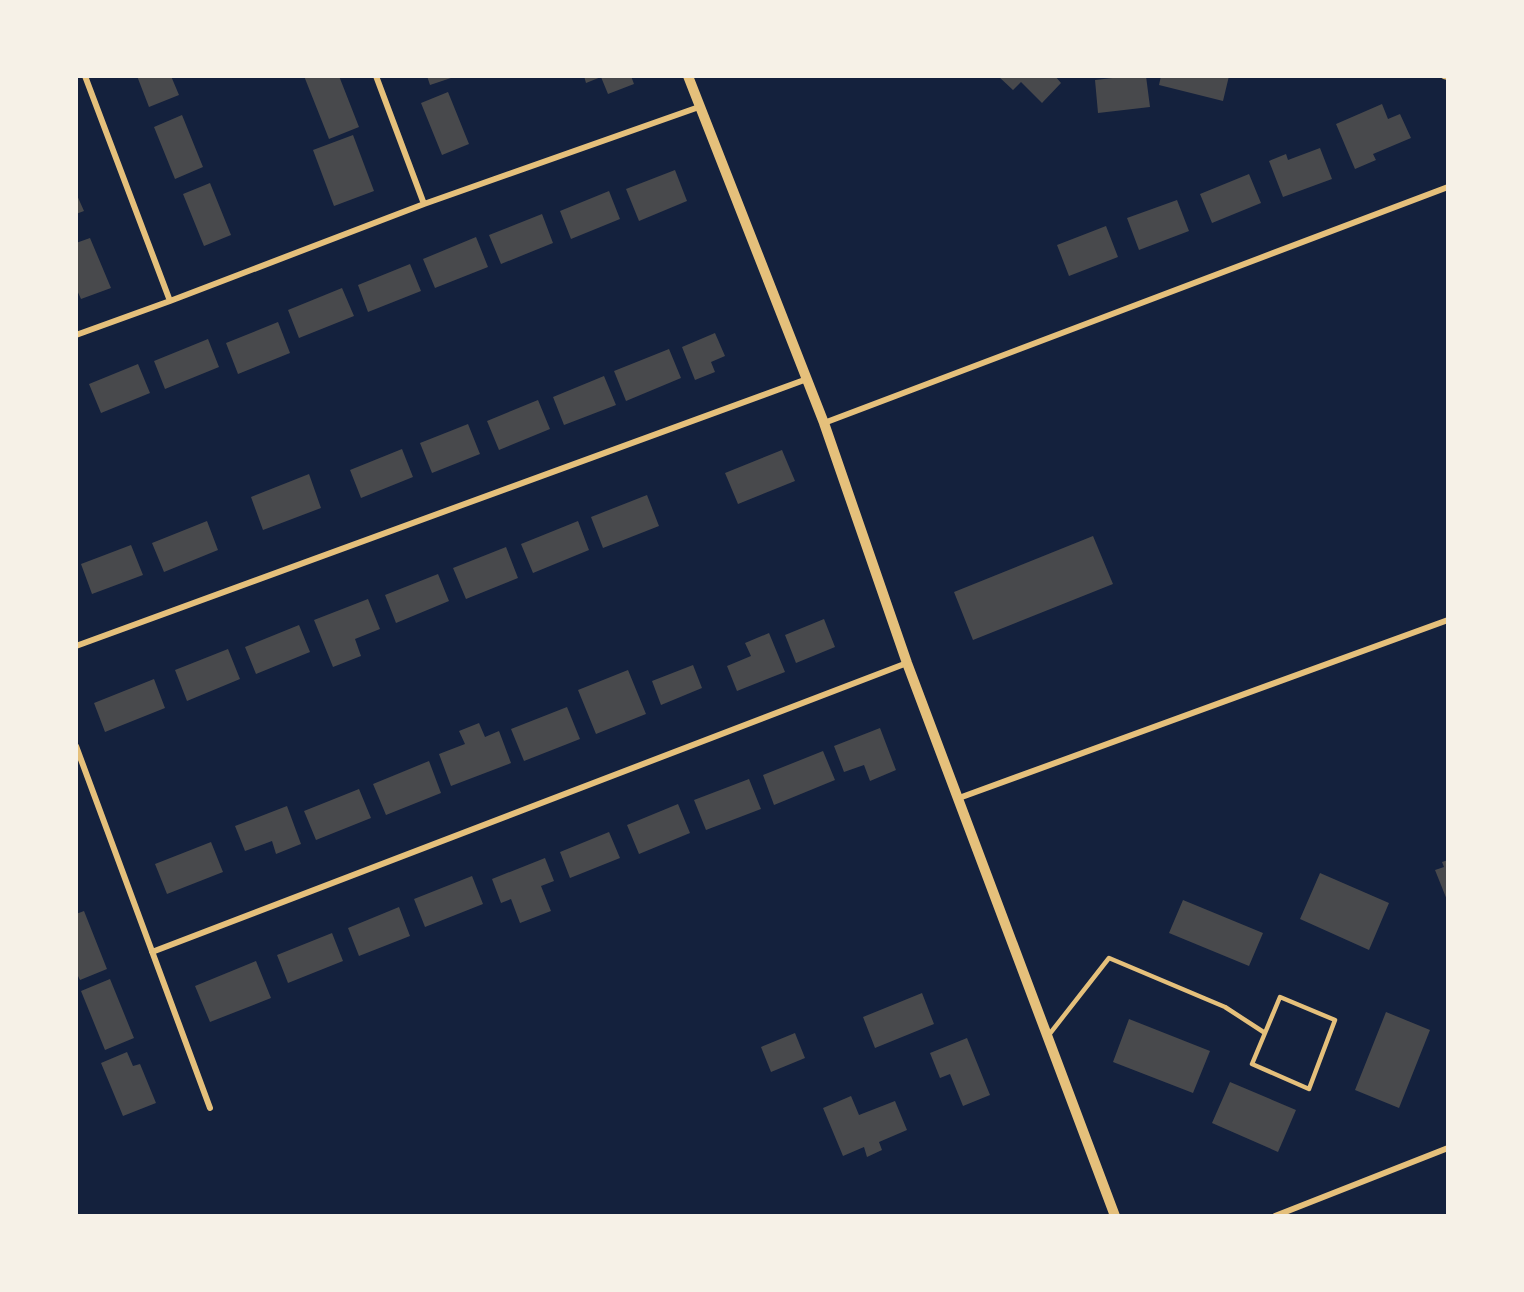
<svg xmlns="http://www.w3.org/2000/svg" width="1524" height="1292" font-family="'Open Sans',sans-serif">
  <style>
    .building { fill: #48494c }
    .lines { fill: none; stroke-linecap: round; stroke-linejoin: round }
    .service { stroke: #e5c07b; stroke-width: 4.5 }
    .minor { stroke: #e5c07b; stroke-width: 6 }
    .tertiary { stroke: #e5c07b; stroke-width: 10 }
  </style>
  <rect width="100%" height="100%" fill="#14213d"/>
  <!-- building -->
  <path class="building" d="M 137,76 L 171,76 L 179,95 L 149,107 Z
    M 304,76 L 339,76 L 359,127 L 329,139 Z
    M 427,76 L 453,76 L 454,77 L 430,85 Z
    M 584,76 L 631,76 L 634,84 L 608,94 L 601,77 L 586,83 Z
    M 998,76 L 1055,76 L 1061,83 L 1042,103 L 1021,82 L 1013,90 Z
    M 1130,76 L 1146,76 L 1150,107 L 1098,113 L 1095,80 Z
    M 1161,76 L 1170,78 L 1170,76 L 1229,76 L 1223,101 L 1159,85 Z
    M 448,92 L 469,144 L 442,155 L 421,103 Z
    M 1382,104 L 1388,119 L 1400,114 L 1411,138 L 1373,154 L 1376,160 L 1355,169 L 1336,124 Z
    M 182,115 L 203,167 L 175,179 L 154,127 Z
    M 353,135 L 374,191 L 334,206 L 313,150 Z
    M 1320,148 L 1332,179 L 1283,197 L 1269,161 L 1286,154 L 1288,160 Z
    M 675,170 L 687,201 L 639,221 L 626,189 Z
    M 1249,174 L 1261,203 L 1212,223 L 1200,194 Z
    M 210,183 L 231,235 L 204,246 L 183,194 Z
    M 609,191 L 620,219 L 571,239 L 560,211 Z
    M 76,193 L 84,211 L 76,214 Z
    M 1177,200 L 1189,231 L 1139,250 L 1127,218 Z
    M 542,214 L 553,243 L 501,264 L 489,235 Z
    M 1106,226 L 1118,257 L 1069,276 L 1057,245 Z
    M 476,237 L 488,267 L 435,288 L 423,259 Z
    M 90,238 L 111,288 L 81,299 L 76,288 L 76,243 Z
    M 410,264 L 421,291 L 368,312 L 358,285 Z
    M 342,288 L 354,316 L 299,338 L 288,310 Z
    M 278,322 L 290,353 L 238,374 L 226,343 Z
    M 715,333 L 725,356 L 711,362 L 715,372 L 695,380 L 682,347 Z
    M 208,339 L 219,367 L 165,389 L 154,361 Z
    M 669,349 L 681,378 L 626,401 L 614,371 Z
    M 138,364 L 150,393 L 101,413 L 89,384 Z
    M 604,376 L 616,405 L 564,425 L 553,397 Z
    M 538,400 L 550,429 L 499,450 L 487,421 Z
    M 468,424 L 480,454 L 432,473 L 420,443 Z
    M 402,449 L 413,477 L 361,498 L 350,470 Z
    M 782,450 L 795,481 L 738,504 L 725,473 Z
    M 309,474 L 321,508 L 263,530 L 251,497 Z
    M 647,495 L 659,526 L 603,548 L 591,517 Z
    M 207,521 L 218,550 L 164,572 L 152,543 Z
    M 578,521 L 589,550 L 533,573 L 521,544 Z
    M 1093,536 L 1113,584 L 973,640 L 954,592 Z
    M 131,545 L 143,575 L 92,594 L 81,564 Z
    M 506,547 L 518,578 L 466,599 L 453,568 Z
    M 438,574 L 449,601 L 396,623 L 385,595 Z
    M 368,599 L 380,629 L 355,639 L 361,656 L 333,667 L 314,620 Z
    M 824,619 L 835,647 L 796,663 L 785,635 Z
    M 299,625 L 310,652 L 256,674 L 245,647 Z
    M 769,633 L 785,672 L 737,691 L 727,666 L 751,656 L 745,643 Z
    M 228,649 L 240,679 L 187,701 L 175,670 Z
    M 693,665 L 702,688 L 661,705 L 652,681 Z
    M 628,670 L 646,714 L 596,734 L 578,690 Z
    M 154,679 L 165,708 L 105,732 L 94,703 Z
    M 567,707 L 580,739 L 524,761 L 511,729 Z
    M 479,723 L 485,737 L 499,731 L 511,763 L 451,786 L 439,754 L 465,744 L 459,731 Z
    M 880,728 L 896,770 L 870,781 L 864,765 L 844,772 L 834,746 Z
    M 823,751 L 835,780 L 774,805 L 763,775 Z
    M 429,761 L 441,793 L 386,815 L 373,784 Z
    M 749,779 L 761,809 L 706,830 L 694,800 Z
    M 359,789 L 371,818 L 316,840 L 304,811 Z
    M 678,804 L 690,833 L 639,854 L 627,825 Z
    M 287,806 L 301,844 L 276,854 L 272,841 L 245,851 L 235,826 Z
    M 609,832 L 620,858 L 570,878 L 560,852 Z
    M 211,842 L 223,872 L 167,894 L 155,864 Z
    M 545,858 L 554,881 L 541,886 L 551,911 L 520,923 L 511,899 L 501,903 L 492,879 Z
    M 1448,860 L 1448,900 L 1447,900 L 1435,870 L 1444,867 L 1442,862 Z
    M 1320,873 L 1389,903 L 1369,950 L 1300,919 Z
    M 472,876 L 483,904 L 425,927 L 414,899 Z
    M 1183,900 L 1263,933 L 1249,966 L 1169,933 Z
    M 399,907 L 410,936 L 359,956 L 348,928 Z
    M 84,911 L 107,969 L 80,980 L 76,972 L 76,914 Z
    M 332,933 L 343,961 L 288,983 L 277,955 Z
    M 256,961 L 271,998 L 210,1022 L 195,986 Z
    M 110,979 L 134,1038 L 105,1050 L 81,991 Z
    M 922,993 L 934,1024 L 875,1048 L 863,1017 Z
    M 1386,1012 L 1430,1030 L 1399,1108 L 1355,1090 Z
    M 1129,1019 L 1210,1051 L 1193,1093 L 1113,1062 Z
    M 795,1033 L 805,1058 L 771,1072 L 761,1047 Z
    M 967,1038 L 990,1095 L 963,1106 L 950,1074 L 940,1078 L 930,1053 Z
    M 127,1052 L 133,1066 L 140,1064 L 156,1103 L 123,1116 L 101,1063 Z
    M 1230,1082 L 1296,1110 L 1278,1152 L 1212,1123 Z
    M 851,1096 L 859,1115 L 895,1101 L 907,1130 L 879,1142 L 882,1150 L 867,1157 L 864,1147 L 843,1156 L 823,1108 Z"/>
  <g class="lines">
    <!-- service -->
    <path class="service" d="M 1048,1036 L 1109,958 L 1225,1007 L 1265,1033 L 1252,1064 L 1309,1089 L 1335,1020 L 1280,997 L 1265,1033"/>
    <!-- minor -->
    <path class="minor" d="M 85,76 L 170,301
      M 376,76 L 424,204
      M 1444,76 L 1448,77
      M 76,335 L 170,301 L 424,204 L 699,107
      M 824,423 L 1448,187
      M 76,646 L 807,379
      M 76,746 L 210,1108
      M 959,798 L 1448,620
      M 152,952 L 907,663
      M 1275,1216 L 1448,1148"/>
    <!-- tertiary -->
    <path class="tertiary" d="M 688,76 L 824,423 L 907,663 L 1115,1216"/>
  </g>
  <!-- border -->
  <rect width="1524" height="1292" fill="none" stroke="#f6f1e7" stroke-width="156"/>
</svg>
